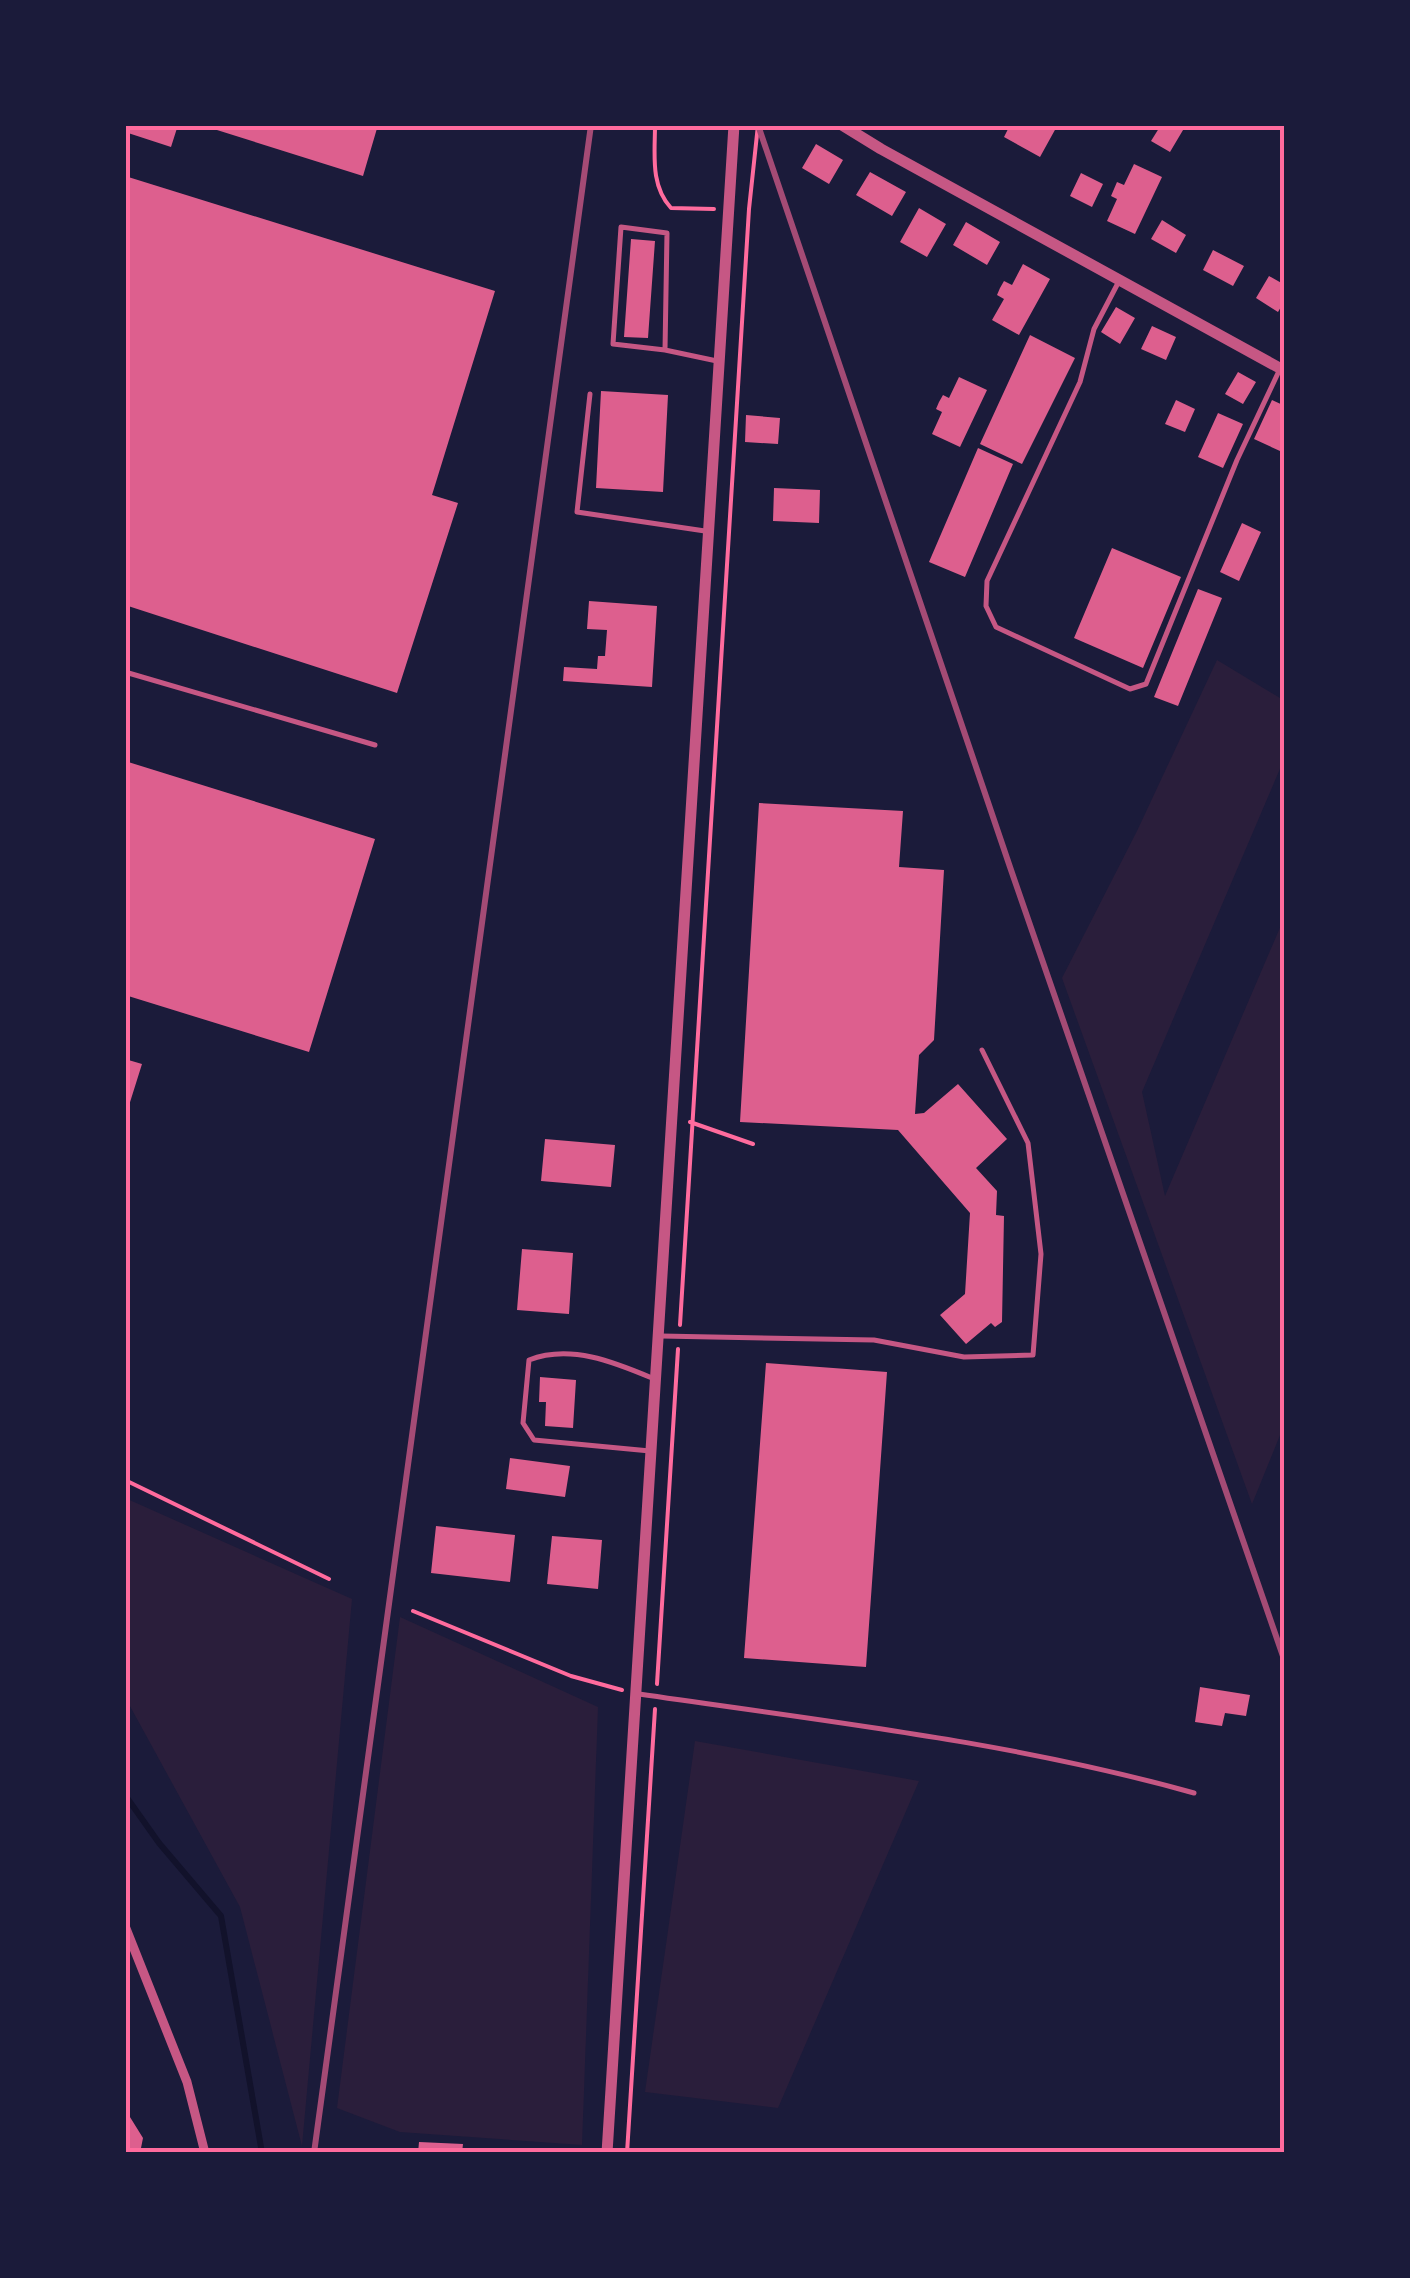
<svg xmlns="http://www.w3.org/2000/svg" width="1410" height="2278" font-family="'Nunito Sans',sans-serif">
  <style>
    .green { fill: #2a1e3b }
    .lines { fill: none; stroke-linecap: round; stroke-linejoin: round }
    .stream { stroke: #12122b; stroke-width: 6 }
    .building { fill: #dd5f8e }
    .path { stroke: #ff6b9d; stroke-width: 4 }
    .service { stroke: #c65784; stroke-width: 5 }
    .minor { stroke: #c65784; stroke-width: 9 }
    .tertiary { stroke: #c65784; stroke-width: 11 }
    .rail { stroke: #a44b75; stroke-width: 6 }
    .neatline { fill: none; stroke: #ff6b9d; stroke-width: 4 }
  </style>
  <rect width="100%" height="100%" fill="#1b1b3a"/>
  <!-- green -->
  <path class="green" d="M 1217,660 L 1285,701 L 1285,757 L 1142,1092 L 1165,1196 L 1285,916 L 1285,1423 L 1252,1504 L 1062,978 L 1137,831 Z
    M 125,1498 L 352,1599 L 302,2146 L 240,1907 L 125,1697 Z
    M 400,1617 L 598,1707 L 582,2145 L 400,2132 L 337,2108 Z
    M 695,1741 L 919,1781 L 778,2108 L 645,2092 Z"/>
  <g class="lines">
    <!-- stream -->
    <path class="stream" d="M 125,1795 L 159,1843 L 221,1916 L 262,2153"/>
  </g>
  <!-- building -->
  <path class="building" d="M 125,125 L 178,125 L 171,147 L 125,132 Z
    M 201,125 L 378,125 L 363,176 Z
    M 1010,125 L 1050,125 L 1056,128 L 1040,157 L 1004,137 Z
    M 1161,125 L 1186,125 L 1170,152 L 1151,141 Z
    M 816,144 L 843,160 L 829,184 L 802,168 Z
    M 1134,164 L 1162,177 L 1135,234 L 1107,221 L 1117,199 L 1111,196 L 1117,182 L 1124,185 Z
    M 870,172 L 906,192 L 892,216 L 856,195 Z
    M 1081,173 L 1103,184 L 1092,207 L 1070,196 Z
    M 125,176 L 495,291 L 432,495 L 458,503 L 397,693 L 125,605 Z
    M 919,208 L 946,224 L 927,257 L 900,242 Z
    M 1162,220 L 1186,235 L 1176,253 L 1151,239 Z
    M 966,222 L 1000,242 L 987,265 L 953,245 Z
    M 631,239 L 655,241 L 648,338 L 624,337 Z
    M 1213,250 L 1244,266 L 1233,286 L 1203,270 Z
    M 1023,264 L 1050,279 L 1019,335 L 992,320 L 1004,299 L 997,295 L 1000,288 L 1004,281 L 1012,285 Z
    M 1269,276 L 1285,285 L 1285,300 L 1278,312 L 1256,298 Z
    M 1116,307 L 1135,318 L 1120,344 L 1101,332 Z
    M 1152,326 L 1176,337 L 1166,360 L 1141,349 Z
    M 1030,335 L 1075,358 L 1022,464 L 980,444 Z
    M 1238,372 L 1256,382 L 1243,404 L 1225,394 Z
    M 959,377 L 987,390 L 960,447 L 932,434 L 942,412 L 936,409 L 939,402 L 943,395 L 949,398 Z
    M 601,391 L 668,395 L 663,492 L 596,488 Z
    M 1176,400 L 1195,409 L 1185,432 L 1165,424 Z
    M 1272,400 L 1285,406 L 1285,440 L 1280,451 L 1254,439 Z
    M 1218,413 L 1243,424 L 1223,468 L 1198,457 Z
    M 746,415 L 780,418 L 778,444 L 745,442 Z
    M 978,448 L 1013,464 L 965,577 L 929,562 Z
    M 774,488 L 820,490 L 819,523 L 773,521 Z
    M 1242,523 L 1261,532 L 1239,581 L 1220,572 Z
    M 1112,548 L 1181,577 L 1143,668 L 1074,638 Z
    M 1198,589 L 1222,598 L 1178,706 L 1154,697 Z
    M 589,601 L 657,606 L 652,687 L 563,681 L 564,667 L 597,669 L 598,656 L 605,656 L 607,630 L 587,629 Z
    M 125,761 L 375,839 L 309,1052 L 125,995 Z
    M 759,803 L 903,811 L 899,867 L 944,870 L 934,1040 L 919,1055 L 915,1114 L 924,1113 L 958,1084 L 1007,1139 L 976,1168 L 997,1191 L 996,1215 L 1004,1216 L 1002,1322 L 995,1327 L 991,1323 L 966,1344 L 940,1315 L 965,1294 L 970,1213 L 898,1130 L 740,1122 Z
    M 125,1059 L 142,1064 L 126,1115 L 125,1115 Z
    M 545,1139 L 615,1145 L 611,1187 L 541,1181 Z
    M 522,1249 L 573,1253 L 569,1314 L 517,1310 Z
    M 766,1363 L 887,1372 L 866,1667 L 744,1658 Z
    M 540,1377 L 576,1380 L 573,1428 L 545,1426 L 546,1402 L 539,1402 Z
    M 510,1458 L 570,1466 L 565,1497 L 506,1489 Z
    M 436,1526 L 515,1535 L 510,1582 L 431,1573 Z
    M 552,1536 L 602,1540 L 598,1589 L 547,1584 Z
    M 1200,1687 L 1250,1695 L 1246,1716 L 1225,1713 L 1222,1726 L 1195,1722 Z
    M 125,2109 L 143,2138 L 140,2153 L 125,2153 Z
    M 419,2142 L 463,2144 L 462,2153 L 418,2153 Z"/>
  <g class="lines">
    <!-- path -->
    <path class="path" d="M 655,125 C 655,154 650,185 671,208 L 714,209
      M 690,1122 L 753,1144
      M 680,1325 L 749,209 L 758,125
      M 125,1480 L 329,1579
      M 413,1611 L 571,1676 L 622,1690
      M 657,1684 L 678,1349
      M 627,2153 L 655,1709"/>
    <!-- service -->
    <path class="service" d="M 1118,283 L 1094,329 L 1080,382 L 987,581 L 986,606 L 996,627 L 1130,689 L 1146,684 L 1237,460 L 1279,371
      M 665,350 L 613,344 L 621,227 L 667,233 L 665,350 L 717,361
      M 590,394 L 577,512 L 705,531
      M 125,672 L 375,745
      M 661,1336 L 874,1340 L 964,1357 L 1033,1355 L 1041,1254 L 1028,1143 L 982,1050
      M 650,1451 L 534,1440 L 523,1423 L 529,1360 C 570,1344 614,1362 652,1378
      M 639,1694 C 824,1721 1013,1742 1194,1793"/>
    <!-- minor -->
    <path class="minor" d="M 125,1926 L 187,2082 L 205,2153"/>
    <!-- tertiary -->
    <path class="tertiary" d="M 842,125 L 881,149 L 1285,371
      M 607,2153 L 734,125"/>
    <!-- rail -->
    <path class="rail" d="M 758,125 L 1010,867 L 1285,1662
      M 314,2153 L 591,125"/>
  </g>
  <!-- border -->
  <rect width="1410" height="2278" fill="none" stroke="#1b1b3a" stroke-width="255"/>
  <rect x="128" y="128" width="1154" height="2022" class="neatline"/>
</svg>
